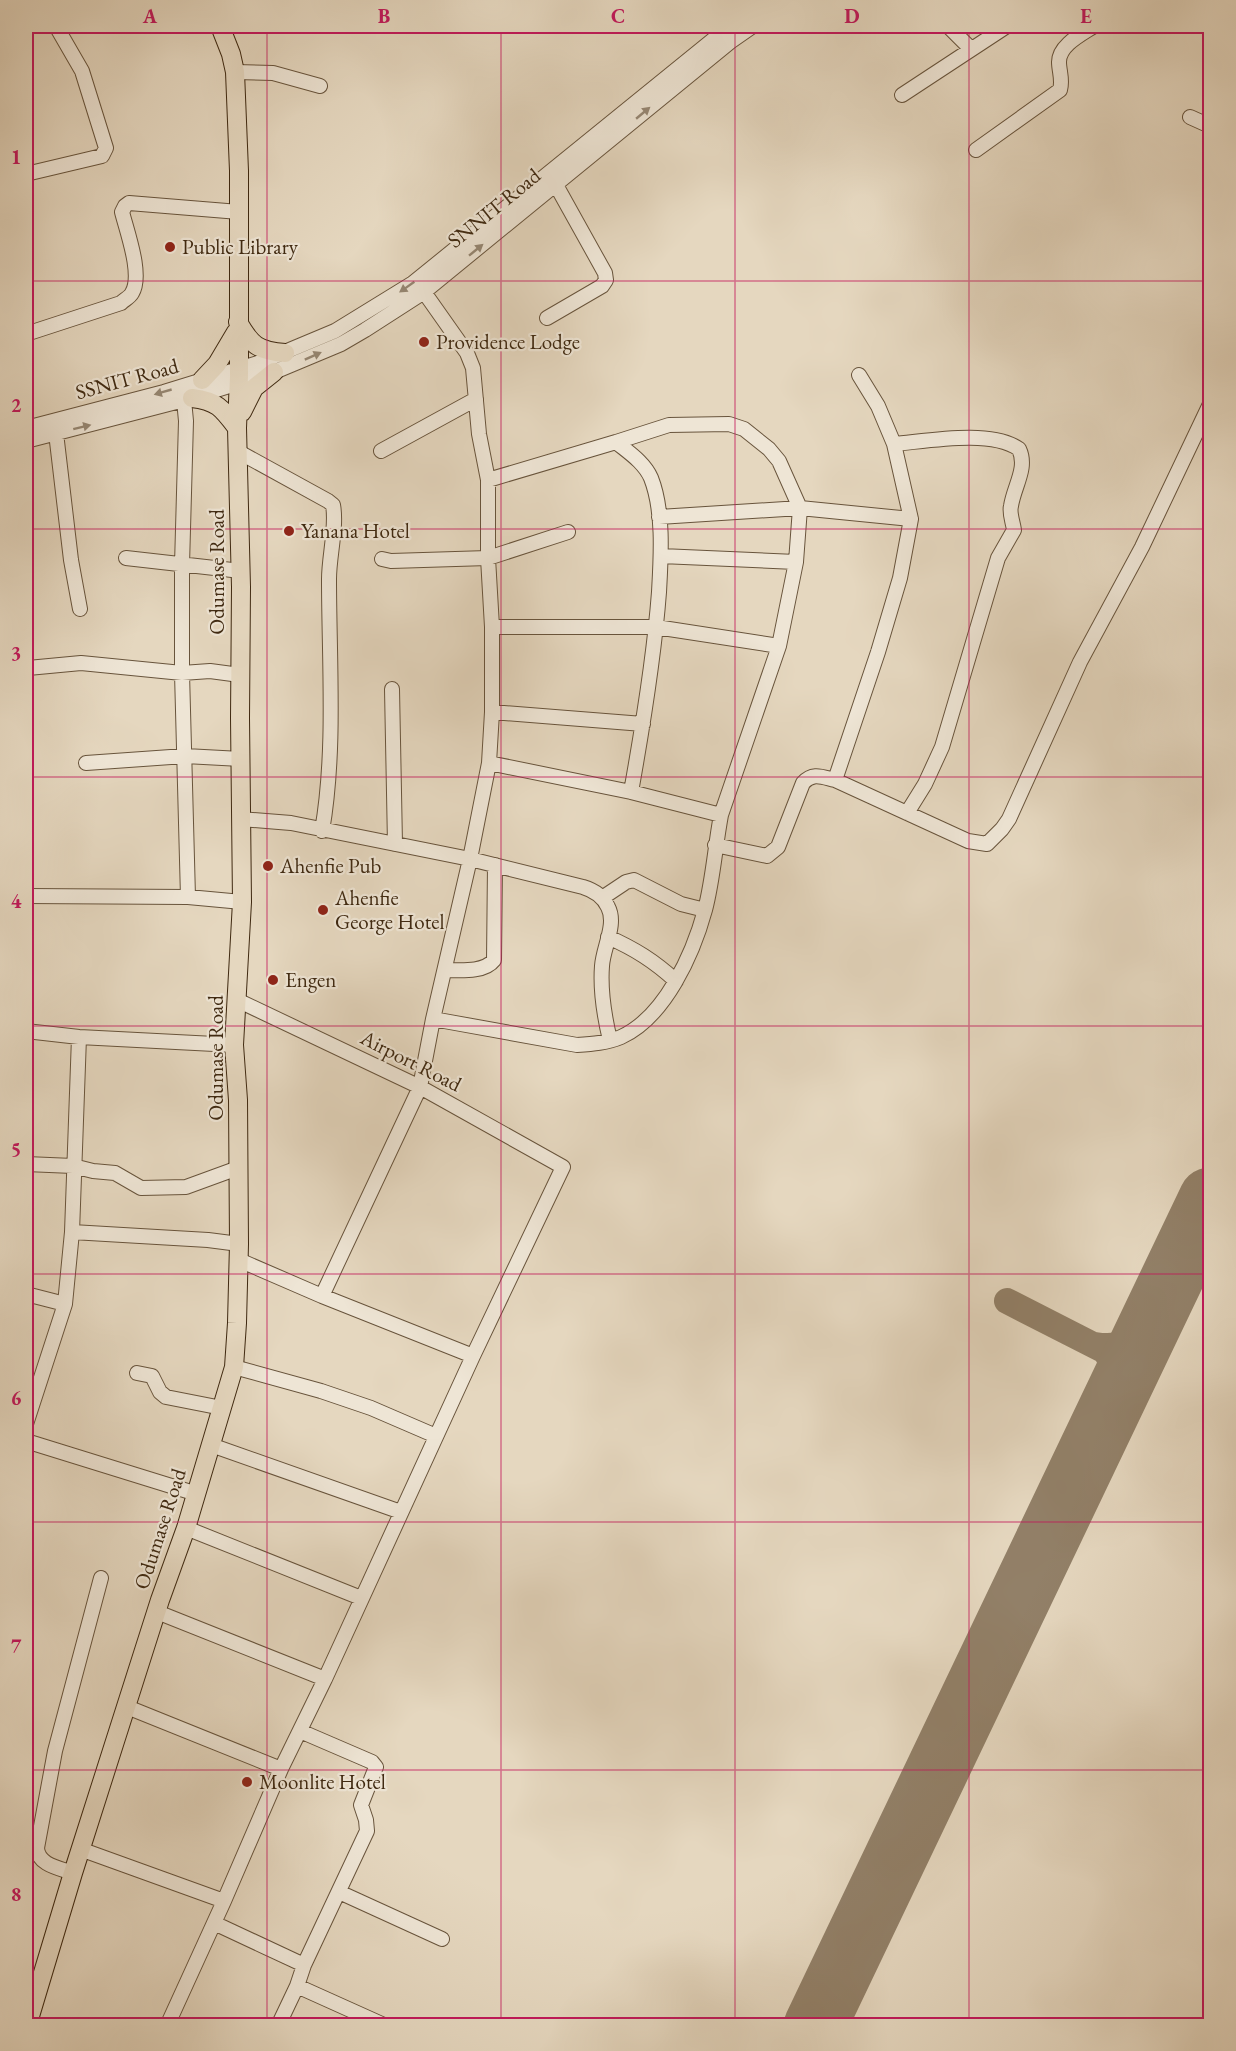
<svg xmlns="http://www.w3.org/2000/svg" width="1236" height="2051" font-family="'EB Garamond',serif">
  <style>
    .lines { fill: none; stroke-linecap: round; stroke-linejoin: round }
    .taxiway { stroke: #928068; stroke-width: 26 }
    .runway { stroke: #928068; stroke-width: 63 }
    .minor-casing { stroke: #68543c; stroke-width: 16 }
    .major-casing { stroke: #3f2911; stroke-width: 20 }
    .minor { stroke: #eee5d5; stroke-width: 14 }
    .major { stroke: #e5d7bf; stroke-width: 18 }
    .oneway { fill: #968773 }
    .grid { fill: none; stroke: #c2185b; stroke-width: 1.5; stroke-opacity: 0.55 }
    .poi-dot { fill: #8f2418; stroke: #eee5d5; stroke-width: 2 }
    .labels { text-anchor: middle; stroke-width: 4.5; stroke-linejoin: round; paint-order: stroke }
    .street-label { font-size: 21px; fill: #3f2911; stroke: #eee5d5 }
    .poi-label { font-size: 21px; fill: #3f2911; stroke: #eee5d5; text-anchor: start }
    .neatline { fill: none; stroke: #c2185b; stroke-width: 2 }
    .grid-label { font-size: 20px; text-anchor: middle; font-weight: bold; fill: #c2185b }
  </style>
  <rect width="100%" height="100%" fill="#e5d7bf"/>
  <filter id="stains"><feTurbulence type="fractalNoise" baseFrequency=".00333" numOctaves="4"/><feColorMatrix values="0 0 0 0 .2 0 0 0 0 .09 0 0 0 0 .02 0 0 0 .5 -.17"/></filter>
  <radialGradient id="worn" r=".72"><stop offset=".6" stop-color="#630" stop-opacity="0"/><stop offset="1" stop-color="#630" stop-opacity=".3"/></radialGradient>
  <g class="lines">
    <!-- taxiway -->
    <path class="taxiway" d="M 1007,1301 L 1105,1351 C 1115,1365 1116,1381 1115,1398
      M 1095,1345 C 1120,1349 1132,1342 1150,1325"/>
    <!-- runway -->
    <path class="runway" d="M 815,2026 L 1210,1199"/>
    <defs>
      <path id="minor" d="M 948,26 L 971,49
        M 235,72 L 273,73 L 320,86
        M 902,95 L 1007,26
        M 1190,117 L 1210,126
        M 976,150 L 1060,90 C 1063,80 1059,71 1059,62 C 1059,45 1082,34 1094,26
        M 26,174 L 102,156 L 106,148 L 82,71 L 56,26
        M 547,318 L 602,286 L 606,280 L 605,273 L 556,185
        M 26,334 L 121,303 C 124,300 130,297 132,293 C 143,275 127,232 122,212 L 125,206 L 129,203 L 239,212
        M 859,375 L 878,406 L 894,444 L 911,519
        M 184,400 L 186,421 L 182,565 L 182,673 L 188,897
        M 26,428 L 164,392 L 261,362 L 335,331 L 413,283 L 730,26
        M 56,433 L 71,560 L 80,609
        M 26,441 L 184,400 L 274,372 L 341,344 L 365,330 L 424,292 L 730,42 L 753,26
        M 616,442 L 669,425 L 729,424 L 744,429 L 769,449 L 779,461 L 800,508 L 796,562 L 779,646 L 721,815
        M 894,444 C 928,441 991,429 1019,449 C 1028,468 1014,486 1011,506 C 1009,513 1013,522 1014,530 L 998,558 L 942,747 L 925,784 L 907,813
        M 237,451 L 328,501 L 333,505 C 337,527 329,556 329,579 C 329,660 336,751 322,831
        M 381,451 L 476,399
        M 488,480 L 616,442 C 628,452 644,462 651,478 C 664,511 661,557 659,592 C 654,659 643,725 631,792
        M 659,517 L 800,508 L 911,519 L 900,578 L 878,652 L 835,780 C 822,777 813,772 803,783 L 778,847 L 767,856 L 715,845
        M 661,556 L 796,562
        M 126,558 L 241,571
        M 382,559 L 391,561 L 488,558 L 568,532
        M 492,627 L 656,627 L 779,646
        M 26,671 L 28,668 L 81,663 L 182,673 L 210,671 L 240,675
        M 392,689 L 395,844
        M 492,712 L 643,724
        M 86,763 L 185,756 L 241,759
        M 835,780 L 968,841 L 987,844 L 1002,829 L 1009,819 L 1080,662 L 1142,547 L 1210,404
        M 240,819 L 291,823 L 470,859 L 489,763 L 492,712 L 492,627 L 488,558 L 488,480 L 479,434 L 473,368 L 467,353 L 424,292
        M 26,896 L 188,897 L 242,902
        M 602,898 L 626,882 L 634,880 L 681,904 L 705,910
        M 608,937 C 635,949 654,961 676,981
        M 445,970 C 459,970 484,973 494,960 L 495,865
        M 433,1019 L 577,1045 C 592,1044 607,1043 621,1037 C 665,1017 693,954 705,910 C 713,880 715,847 721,815 L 631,792 L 489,763
        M 26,1031 L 79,1037 L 234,1045
        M 26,1164 L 73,1166 L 93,1171 L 115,1173 L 141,1188 L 186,1187 L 238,1168
        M 72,1232 L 208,1240 L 239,1244
        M 239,1260 L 322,1296 L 473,1356
        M 26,1294 L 65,1304
        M 322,1296 L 420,1087 L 433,1019 L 470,859 L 583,887 C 593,890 603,896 608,907 C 617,924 603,948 602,966 C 600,992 604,1015 610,1040
        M 234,1367 L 321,1391 L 371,1408 L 436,1436
        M 137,1373 L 152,1376 L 160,1392 L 166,1397 L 222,1408
        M 26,1424 L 65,1304 L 72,1232 L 79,1037
        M 26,1441 L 197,1494
        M 211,1445 L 401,1512
        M 186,1528 L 361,1598
        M 157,1612 L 325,1679
        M 127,1707 L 281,1769
        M 300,1731 L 372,1762 L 376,1767 L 361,1805 L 366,1820 L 367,1831 L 304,1965
        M 80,1849 L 224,1901
        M 73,1873 C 59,1868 38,1865 37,1848 L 55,1751 L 101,1578
        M 339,1892 L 442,1939
        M 214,1923 L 304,1965 L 297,1986 L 278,2026
        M 297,1986 L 386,2026
        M 167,2026 L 224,1901 L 281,1769 L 325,1679 L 473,1356 L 563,1167 L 420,1087 L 237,1000"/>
      <path id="major" d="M 238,322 C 251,345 258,351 285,353
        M 202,380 L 217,364 L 236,332
        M 192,398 C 217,401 222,408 237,428
        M 242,412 L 254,388 L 274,372
        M 27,2026 L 73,1873 L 160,1600 L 186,1528 L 234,1367 L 237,1323 L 239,1244 L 238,1100 L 234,1045 L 242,902 L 240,718 L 241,587 L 237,428 L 239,376 L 239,171 L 235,72 L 231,54 L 220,26"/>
    </defs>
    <!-- minor casing -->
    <use href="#minor" class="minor-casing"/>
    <!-- major casing -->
    <use href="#major" class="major-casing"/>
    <!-- minor -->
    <use href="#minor" class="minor"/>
    <!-- major -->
    <use href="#major" class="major"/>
  </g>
  <!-- one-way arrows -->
  <defs><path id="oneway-solid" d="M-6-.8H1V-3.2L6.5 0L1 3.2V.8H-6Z" transform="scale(1.5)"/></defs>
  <g class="oneway">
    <use href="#oneway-solid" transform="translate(643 113) rotate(-40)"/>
    <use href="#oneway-solid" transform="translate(476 250) rotate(-39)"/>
    <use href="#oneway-solid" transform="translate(407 287) rotate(145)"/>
    <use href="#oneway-solid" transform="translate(313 356) rotate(-24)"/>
    <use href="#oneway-solid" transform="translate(163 392) rotate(164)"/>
    <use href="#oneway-solid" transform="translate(82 427) rotate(-14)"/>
  </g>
  <!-- grid -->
  <path class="grid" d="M 267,26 L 267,2026M 501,26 L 501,2026M 735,26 L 735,2026M 969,26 L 969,2026M 26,281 L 1210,281M 26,529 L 1210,529M 26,777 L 1210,777M 26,1026 L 1210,1026M 26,1274 L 1210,1274M 26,1522 L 1210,1522M 26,1770 L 1210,1770"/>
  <!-- markers -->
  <g class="poi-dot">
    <circle cx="170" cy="247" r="6"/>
    <circle cx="424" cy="342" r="6"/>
    <circle cx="289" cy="531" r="6"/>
    <circle cx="268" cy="866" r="6"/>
    <circle cx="323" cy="910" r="6"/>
    <circle cx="273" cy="980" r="6"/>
    <circle cx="247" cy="1782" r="6"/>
  </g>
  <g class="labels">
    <!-- street labels -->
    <g class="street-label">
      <text transform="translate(494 208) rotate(-39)" y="7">SNNIT Road</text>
      <text transform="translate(127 379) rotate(-15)" y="7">SSNIT Road</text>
      <text transform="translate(217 572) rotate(-90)" y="7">Odumase Road</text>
      <text transform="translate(216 1058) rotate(-90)" y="7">Odumase Road</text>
      <text transform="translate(411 1061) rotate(27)" y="7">Airport Road</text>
      <text transform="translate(160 1529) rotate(-72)" y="7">Odumase Road</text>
    </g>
    <!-- poi labels -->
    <g class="poi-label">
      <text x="182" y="254">Public Library</text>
      <text x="436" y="349">Providence Lodge</text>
      <text x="301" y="538">Yanana Hotel</text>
      <text x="280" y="873">Ahenfie Pub</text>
      <text x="335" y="905">Ahenfie<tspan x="335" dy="24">George Hotel</tspan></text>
      <text x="285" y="987">Engen</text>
      <text x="259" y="1789">Moonlite Hotel</text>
    </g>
  </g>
  <!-- margin -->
  <rect width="1236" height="2051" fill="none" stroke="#e5d7bf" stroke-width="66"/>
  <rect x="33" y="33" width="1170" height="1985" class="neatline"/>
  <g class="grid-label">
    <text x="150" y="23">A</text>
    <text x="384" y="23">B</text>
    <text x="618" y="23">C</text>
    <text x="852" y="23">D</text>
    <text x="1086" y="23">E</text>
    <text x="16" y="164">1</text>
    <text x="16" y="412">2</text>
    <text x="16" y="660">3</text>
    <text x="16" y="908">4</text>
    <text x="16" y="1156">5</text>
    <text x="16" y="1405">6</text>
    <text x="16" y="1653">7</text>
    <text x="16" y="1901">8</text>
  </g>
  <rect width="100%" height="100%" filter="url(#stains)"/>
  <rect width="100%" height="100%" fill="url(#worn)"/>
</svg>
